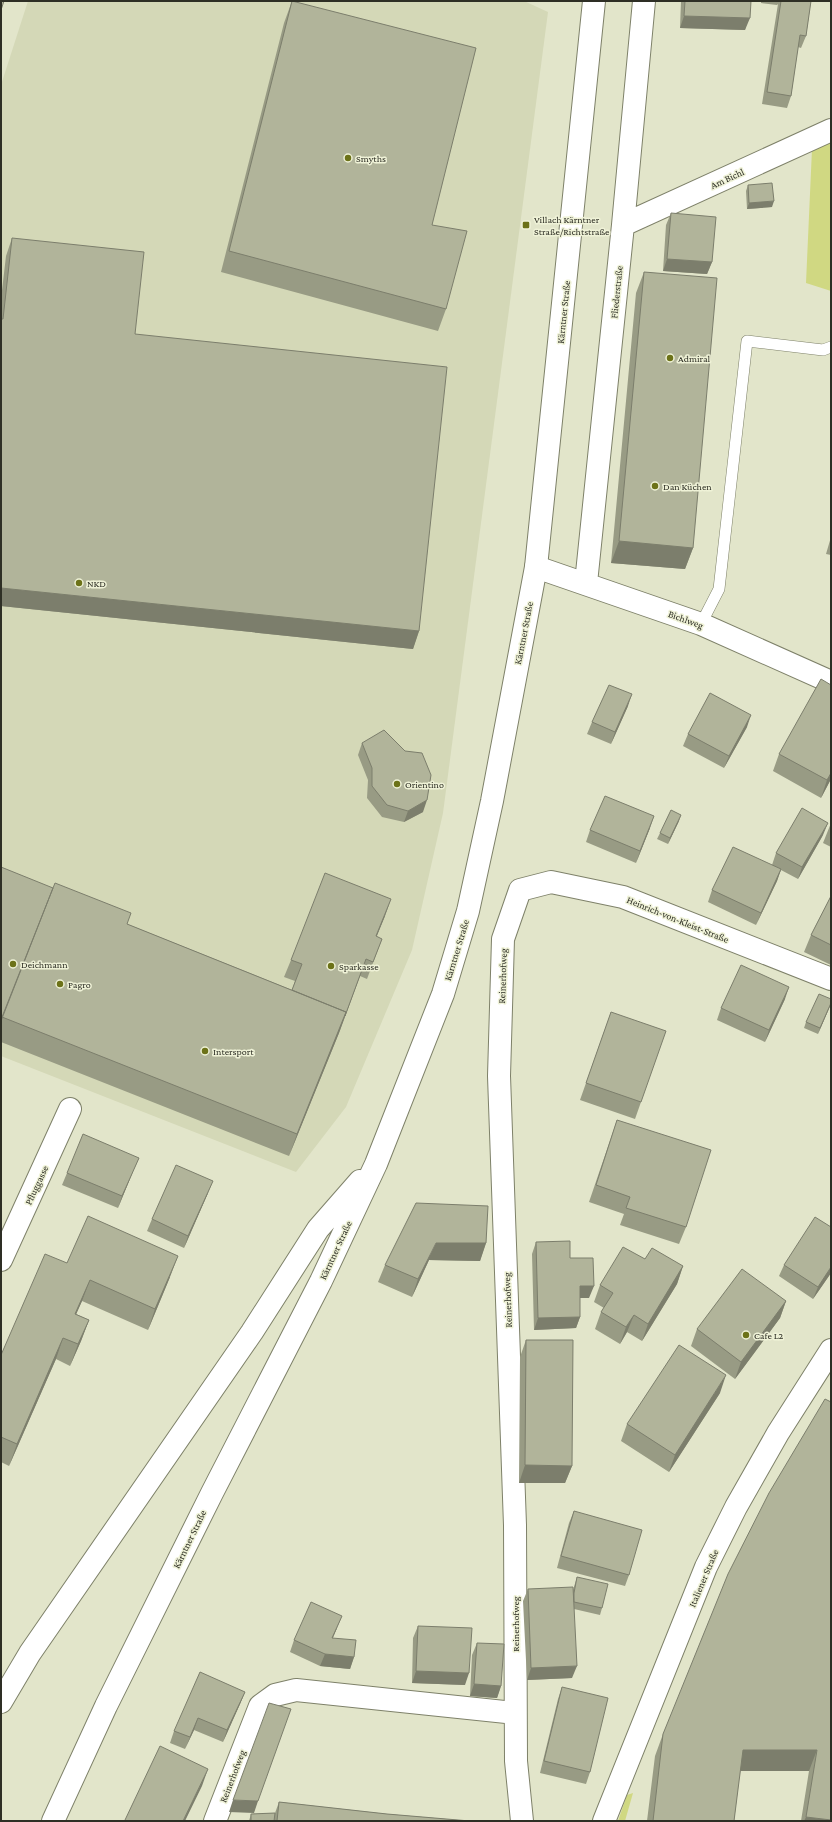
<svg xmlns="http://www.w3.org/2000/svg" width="832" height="1822" font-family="'Crimson Pro',serif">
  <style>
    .built { fill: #d4d8b7 }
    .green { fill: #d0d882 }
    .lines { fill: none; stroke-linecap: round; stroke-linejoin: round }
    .service-casing { stroke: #7e8169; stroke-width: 12 }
    .minor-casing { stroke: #7e8169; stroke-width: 24 }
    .tertiary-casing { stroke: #7e8169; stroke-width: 24 }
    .primary-casing { stroke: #7e8169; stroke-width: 24 }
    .service { stroke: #fff; stroke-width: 11 }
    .minor { stroke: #fff; stroke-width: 22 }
    .tertiary { stroke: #fff; stroke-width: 22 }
    .primary { stroke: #fff; stroke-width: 22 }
    .wall { fill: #989b84 }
    .shaded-wall { fill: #7c7e6c }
    .building { fill: #b1b49a; stroke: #7c7e6c }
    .poi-dot { fill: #6c7218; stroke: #eff2d7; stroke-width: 1.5 }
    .labels { text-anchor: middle; stroke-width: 3; stroke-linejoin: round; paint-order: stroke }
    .poi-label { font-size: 10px; fill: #2e2f25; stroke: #eff2d7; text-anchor: start }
    .street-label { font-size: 10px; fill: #2e2f25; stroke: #eff2d7 }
  </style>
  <rect width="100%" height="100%" fill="#e2e5ca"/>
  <!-- built -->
  <path class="built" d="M 28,1 L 524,1 L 548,12 L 443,813 L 412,950 L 346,1107 L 296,1172 L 1,1056 L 1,85 Z"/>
  <!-- green -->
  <path class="green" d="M 831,141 L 831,291 L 806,283 L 812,149 Z
    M 633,1793 L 625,1821 L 618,1821 L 627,1795 Z"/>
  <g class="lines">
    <defs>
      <path id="service" d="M 701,624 L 719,589 L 747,341 L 823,350 L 831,347"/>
      <path id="minor" d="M 623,225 L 831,130
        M 536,567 L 701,624 L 831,682
        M 586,583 L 623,225 L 644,1
        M 1,1260 L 70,1109
        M 215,1821 L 260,1706 L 275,1695 L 296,1690 L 515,1713
        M 522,1821 L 516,1761 L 515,1525 L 499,1076 L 503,939 L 520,890 L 551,882 L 623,897 L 831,979"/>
      <path id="tertiary" d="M 604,1821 L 706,1567 L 736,1507 L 778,1433 L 831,1350"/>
      <path id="primary" d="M 1,1702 L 30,1653 L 252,1332 L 318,1229 L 360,1181
        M 53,1821 L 106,1706 L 212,1493 L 321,1281 L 376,1164 L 443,994 L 468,911 L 492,801 L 536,567 L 594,1"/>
    </defs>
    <!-- service casing -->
    <use href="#service" class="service-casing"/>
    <!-- minor casing -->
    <use href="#minor" class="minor-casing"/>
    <!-- tertiary casing -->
    <use href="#tertiary" class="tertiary-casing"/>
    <!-- primary casing -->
    <use href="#primary" class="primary-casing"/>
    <!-- service -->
    <use href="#service" class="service"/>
    <!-- minor -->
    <use href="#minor" class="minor"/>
    <!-- tertiary -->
    <use href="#tertiary" class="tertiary"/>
    <!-- primary -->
    <use href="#primary" class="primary"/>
  </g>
  <!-- wall -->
  <path class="wall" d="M 292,1 L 432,225 L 446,309 L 438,331 L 221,272 L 284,23 Z
    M 681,1 L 751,1 L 745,30 L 680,28 Z
    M 761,1 L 811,1 L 806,36 L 801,48 L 798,47 L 791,96 L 787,108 L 762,104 L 778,4 L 777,5 L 761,3 Z
    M 748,185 L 772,207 L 747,209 L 746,191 Z
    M 671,213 L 712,262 L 707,274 L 663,271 L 666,225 Z
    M 12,238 L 135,334 L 419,631 L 413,649 L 1,606 L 1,299 L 6,256 Z
    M 644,272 L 693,548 L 685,569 L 611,563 L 636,293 Z
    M 831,537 L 831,555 L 826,554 Z
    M 628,706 L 611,744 L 587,734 L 592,722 Z
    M 747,727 L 724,768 L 683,746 L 688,734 Z
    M 362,743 L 405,751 L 423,812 L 404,822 L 382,817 L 367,798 L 368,780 L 358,755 Z
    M 779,754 L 831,779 L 821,798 L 773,771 Z
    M 679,821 L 668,844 L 657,839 L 660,833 Z
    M 831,823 L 831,847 L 823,843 Z
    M 650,828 L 636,863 L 586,842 L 590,830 Z
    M 823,835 L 798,879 L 781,870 L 777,881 L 756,925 L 708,902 L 712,890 L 772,865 L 776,853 Z
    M 1,867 L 127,924 L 292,990 L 295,981 L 284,977 L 291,960 L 385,916 L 376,937 L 382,939 L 367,979 L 360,976 L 339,1033 L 289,1156 L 1,1042 Z
    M 831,896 L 831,965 L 804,952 L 811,935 Z
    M 785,999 L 765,1042 L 717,1020 L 721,1008 Z
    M 831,999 L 830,1006 L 818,1034 L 804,1028 L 806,1022 Z
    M 611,1012 L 641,1102 L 635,1119 L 580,1100 Z
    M 617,1120 L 686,1227 L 679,1244 L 620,1225 L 624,1214 L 589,1202 Z
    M 139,1158 L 134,1169 L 118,1208 L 62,1185 L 67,1173 Z
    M 208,1193 L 184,1248 L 147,1231 L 152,1219 Z
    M 536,1242 L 570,1258 L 589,1298 L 580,1298 L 580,1317 L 576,1328 L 534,1330 L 532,1254 Z
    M 486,1243 L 480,1261 L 429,1260 L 412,1297 L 378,1282 L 385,1265 Z
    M 645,1259 L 683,1266 L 677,1284 L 642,1341 L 627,1332 L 620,1344 L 595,1329 L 601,1312 L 604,1308 L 594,1302 L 600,1285 Z
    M 67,1263 L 170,1277 L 148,1330 L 82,1301 L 76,1314 L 89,1320 L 81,1341 L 70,1366 L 56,1359 L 9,1466 L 1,1462 L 1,1355 Z
    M 784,1265 L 831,1273 L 813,1299 L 779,1276 Z
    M 786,1301 L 780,1318 L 735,1379 L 691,1346 L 697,1329 Z
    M 526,1340 L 572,1466 L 565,1483 L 519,1483 L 520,1357 Z
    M 720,1393 L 669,1472 L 621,1441 L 627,1424 Z
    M 769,1493 L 831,1821 L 801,1821 L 809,1771 L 740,1771 L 734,1821 L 647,1821 L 655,1756 L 663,1734 Z
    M 574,1511 L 629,1575 L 625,1586 L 557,1568 L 569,1523 Z
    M 577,1577 L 602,1608 L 600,1615 L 574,1609 L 572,1678 L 527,1680 L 523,1601 L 528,1589 L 573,1590 Z
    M 418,1626 L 465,1685 L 412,1683 L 413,1638 Z
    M 337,1628 L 333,1638 L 354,1657 L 350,1669 L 320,1666 L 290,1652 L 294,1640 Z
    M 477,1643 L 501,1686 L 497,1698 L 470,1696 L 472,1655 Z
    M 562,1687 L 590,1772 L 586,1784 L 540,1773 L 558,1699 Z
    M 245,1692 L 240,1704 L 223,1742 L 194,1730 L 185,1749 L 170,1743 L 174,1731 Z
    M 279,1802 L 387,1814 L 470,1821 L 249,1821 L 251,1814 L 275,1813 Z"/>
  <!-- shaded-wall -->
  <path class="shaded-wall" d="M 684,16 L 750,18 L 745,30 L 680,28 Z
    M 774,201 L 772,207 L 747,209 L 749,203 Z
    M 667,259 L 712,262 L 707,274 L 663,271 Z
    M 619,541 L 693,548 L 685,569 L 611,563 Z
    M 1,588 L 419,631 L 413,649 L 1,606 Z
    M 632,694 L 628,706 L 611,744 L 615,732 Z
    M 751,715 L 747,727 L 724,768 L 729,756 Z
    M 831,773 L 831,779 L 821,798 L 827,780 Z
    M 427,800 L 423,812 L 404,822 L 408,811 Z
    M 681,815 L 679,821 L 668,844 L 670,838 Z
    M 654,816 L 650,828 L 636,863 L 640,851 Z
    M 828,823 L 823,835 L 798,879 L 802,867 Z
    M 781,869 L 777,881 L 756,925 L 761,913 Z
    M 391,899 L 385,916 L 370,953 L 376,936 Z
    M 366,959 L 339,1033 L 289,1156 L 297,1134 Z
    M 789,987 L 785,999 L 765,1042 L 769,1030 Z
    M 831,1003 L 831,1004 L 818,1034 L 820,1028 Z
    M 139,1158 L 134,1169 L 118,1208 L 122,1196 Z
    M 213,1181 L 208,1193 L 184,1248 L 188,1236 Z
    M 436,1243 L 486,1243 L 480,1261 L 429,1260 L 412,1297 L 418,1279 Z
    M 178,1256 L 170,1277 L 148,1330 L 155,1309 Z
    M 683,1266 L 677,1284 L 642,1341 L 648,1324 Z
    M 831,1267 L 831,1273 L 813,1299 L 818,1287 Z
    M 90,1280 L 82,1301 L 67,1335 L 75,1314 Z
    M 580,1286 L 594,1286 L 589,1298 L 575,1298 Z
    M 786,1301 L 780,1318 L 735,1379 L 741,1362 Z
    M 634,1315 L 627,1332 L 620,1344 L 626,1327 Z
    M 580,1317 L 576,1328 L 534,1330 L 538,1318 Z
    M 89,1320 L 81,1341 L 70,1366 L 78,1344 Z
    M 63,1338 L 56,1359 L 9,1466 L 17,1444 Z
    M 726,1375 L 720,1393 L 669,1472 L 675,1455 Z
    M 525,1465 L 572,1466 L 565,1483 L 519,1483 Z
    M 342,1616 L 337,1628 L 327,1650 L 332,1638 Z
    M 325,1654 L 354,1657 L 350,1669 L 320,1666 Z
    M 577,1666 L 572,1678 L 527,1680 L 531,1668 Z
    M 416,1671 L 469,1673 L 465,1685 L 412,1683 Z
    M 474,1684 L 501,1686 L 497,1698 L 470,1696 Z
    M 245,1692 L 240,1704 L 223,1742 L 227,1730 Z
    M 198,1718 L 194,1730 L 185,1749 L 190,1737 Z
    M 743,1750 L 817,1750 L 809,1771 L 735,1771 Z
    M 208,1769 L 202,1786 L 185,1821 L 183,1821 Z
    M 233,1800 L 258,1801 L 254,1813 L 229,1812 Z
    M 806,1817 L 831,1820 L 831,1821 L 804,1821 Z"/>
  <!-- building -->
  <path class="building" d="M 1,1 L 4,1 L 1,10 Z
    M 292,1 L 476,48 L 432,225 L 467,231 L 446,309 L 229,251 Z
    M 685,1 L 751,1 L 750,18 L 684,16 Z
    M 781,1 L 811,1 L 806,36 L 800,35 L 791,96 L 767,92 Z
    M 772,183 L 774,201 L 749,203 L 748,185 Z
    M 671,213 L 716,217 L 712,262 L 667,259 Z
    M 12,238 L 144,252 L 135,334 L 447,367 L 419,631 L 1,588 L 1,319 L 3,319 Z
    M 644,272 L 717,278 L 693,548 L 619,541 Z
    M 821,679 L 831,685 L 831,773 L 827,780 L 779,754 Z
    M 609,685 L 632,694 L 615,732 L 592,722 Z
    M 710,693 L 751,715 L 729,756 L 688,734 Z
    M 384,730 L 405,751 L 422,753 L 431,775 L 427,800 L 408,811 L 387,805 L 372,786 L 372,768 L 362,743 Z
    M 605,796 L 654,816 L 640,851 L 590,830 Z
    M 802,808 L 828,823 L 802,867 L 776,853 Z
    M 671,810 L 681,815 L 670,838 L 660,833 Z
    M 733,847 L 781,869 L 761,913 L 712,890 Z
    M 1,867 L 53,888 L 1,1021 Z
    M 325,873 L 391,899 L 376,936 L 382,939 L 373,962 L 366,959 L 345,1016 L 346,1012 L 292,990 L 302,964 L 291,960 Z
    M 55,883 L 131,913 L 127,924 L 346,1012 L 297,1134 L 2,1017 Z
    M 831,896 L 831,945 L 811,935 Z
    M 741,965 L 789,987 L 769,1030 L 721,1008 Z
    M 819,994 L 831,999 L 831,1003 L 820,1028 L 806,1022 Z
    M 611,1012 L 666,1031 L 641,1102 L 586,1083 Z
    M 617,1120 L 711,1150 L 686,1227 L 626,1208 L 630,1197 L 596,1185 Z
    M 83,1134 L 139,1158 L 122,1196 L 67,1173 Z
    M 176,1165 L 213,1181 L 188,1236 L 152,1219 Z
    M 416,1203 L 488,1206 L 486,1243 L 436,1243 L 418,1279 L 385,1265 Z
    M 88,1216 L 178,1256 L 155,1309 L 90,1280 L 75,1314 L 89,1320 L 78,1344 L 63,1338 L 17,1444 L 1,1437 L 1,1355 L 45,1254 L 67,1263 Z
    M 815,1217 L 831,1227 L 831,1267 L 818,1287 L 784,1265 Z
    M 570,1241 L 570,1258 L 593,1258 L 594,1286 L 580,1286 L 580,1317 L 538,1318 L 536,1242 Z
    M 623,1247 L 645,1259 L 652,1248 L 683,1266 L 648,1324 L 634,1315 L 626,1327 L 601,1312 L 613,1293 L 600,1285 Z
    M 742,1269 L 786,1301 L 741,1362 L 697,1329 Z
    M 526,1340 L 573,1340 L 572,1466 L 525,1465 Z
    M 679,1345 L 726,1375 L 675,1455 L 627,1424 Z
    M 825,1399 L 831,1402 L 831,1820 L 806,1817 L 817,1750 L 743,1750 L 734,1821 L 653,1821 L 663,1734 L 728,1574 L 769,1493 Z
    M 574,1511 L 642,1530 L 629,1575 L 561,1556 Z
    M 577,1577 L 608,1584 L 602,1608 L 574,1602 L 574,1593 Z
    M 573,1587 L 577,1666 L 531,1668 L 528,1589 Z
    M 311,1602 L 342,1616 L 332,1638 L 356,1640 L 354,1657 L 325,1654 L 294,1640 Z
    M 418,1626 L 472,1628 L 469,1673 L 416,1671 Z
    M 477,1643 L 504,1644 L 501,1686 L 474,1684 Z
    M 200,1672 L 245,1692 L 227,1730 L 198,1718 L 190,1737 L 174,1731 Z
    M 562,1687 L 608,1698 L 590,1772 L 544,1761 Z
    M 269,1703 L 291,1709 L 258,1801 L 233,1800 Z
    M 160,1746 L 208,1769 L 183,1821 L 126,1821 L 125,1820 Z
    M 279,1802 L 387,1814 L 470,1821 L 277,1821 Z
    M 275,1813 L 274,1821 L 251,1821 L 251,1814 Z"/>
  <!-- markers -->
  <g class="poi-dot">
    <circle cx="348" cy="158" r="4"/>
    <rect x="522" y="221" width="8" height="8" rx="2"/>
    <circle cx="670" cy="358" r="4"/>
    <circle cx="655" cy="486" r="4"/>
    <circle cx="79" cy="583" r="4"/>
    <circle cx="397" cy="784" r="4"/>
    <circle cx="13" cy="964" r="4"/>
    <circle cx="331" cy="966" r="4"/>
    <circle cx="60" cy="984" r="4"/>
    <circle cx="205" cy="1051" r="4"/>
    <circle cx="746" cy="1335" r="4"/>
  </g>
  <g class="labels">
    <!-- poi labels -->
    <g class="poi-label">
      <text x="356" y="162">Smyths</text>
      <text x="534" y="223">Villach Kärntner<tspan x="534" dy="12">Straße/Richtstraße</tspan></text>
      <text x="678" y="362">Admiral</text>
      <text x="663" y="490">Dan Küchen</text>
      <text x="87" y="587">NKD</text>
      <text x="405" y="788">Orientino</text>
      <text x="21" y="968">Deichmann</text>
      <text x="339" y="970">Sparkasse</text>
      <text x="68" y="988">Pagro</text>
      <text x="213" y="1055">Intersport</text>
      <text x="754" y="1339">Cafe L2</text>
    </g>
    <!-- street labels -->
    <g class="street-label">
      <text transform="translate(727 178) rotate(-25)" y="4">Am Bichl</text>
      <text transform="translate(616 292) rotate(-84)" y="4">Fliederstraße</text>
      <text transform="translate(563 312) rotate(-84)" y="4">Kärntner Straße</text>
      <text transform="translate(686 619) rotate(20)" y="4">Bichlweg</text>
      <text transform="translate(523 633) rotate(-79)" y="4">Kärntner Straße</text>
      <text transform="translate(678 919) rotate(22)" y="4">Heinrich-von-Kleist-Straße</text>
      <text transform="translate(456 950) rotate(-73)" y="4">Kärntner Straße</text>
      <text transform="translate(502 976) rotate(-88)" y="4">Reinerhofweg</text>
      <text transform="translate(36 1185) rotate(-65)" y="4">Pfluggasse</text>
      <text transform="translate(335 1250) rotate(-65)" y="4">Kärntner Straße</text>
      <text transform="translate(507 1300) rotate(-92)" y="4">Reinerhofweg</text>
      <text transform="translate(189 1539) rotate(-64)" y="4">Kärntner Straße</text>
      <text transform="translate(703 1578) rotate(-67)" y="4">Italiener Straße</text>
      <text transform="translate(515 1624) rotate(-90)" y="4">Reinerhofweg</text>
      <text transform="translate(232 1776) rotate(-69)" y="4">Reinerhofweg</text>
    </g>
  </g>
  <!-- border -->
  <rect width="832" height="1822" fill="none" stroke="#2e2f25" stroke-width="4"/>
</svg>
